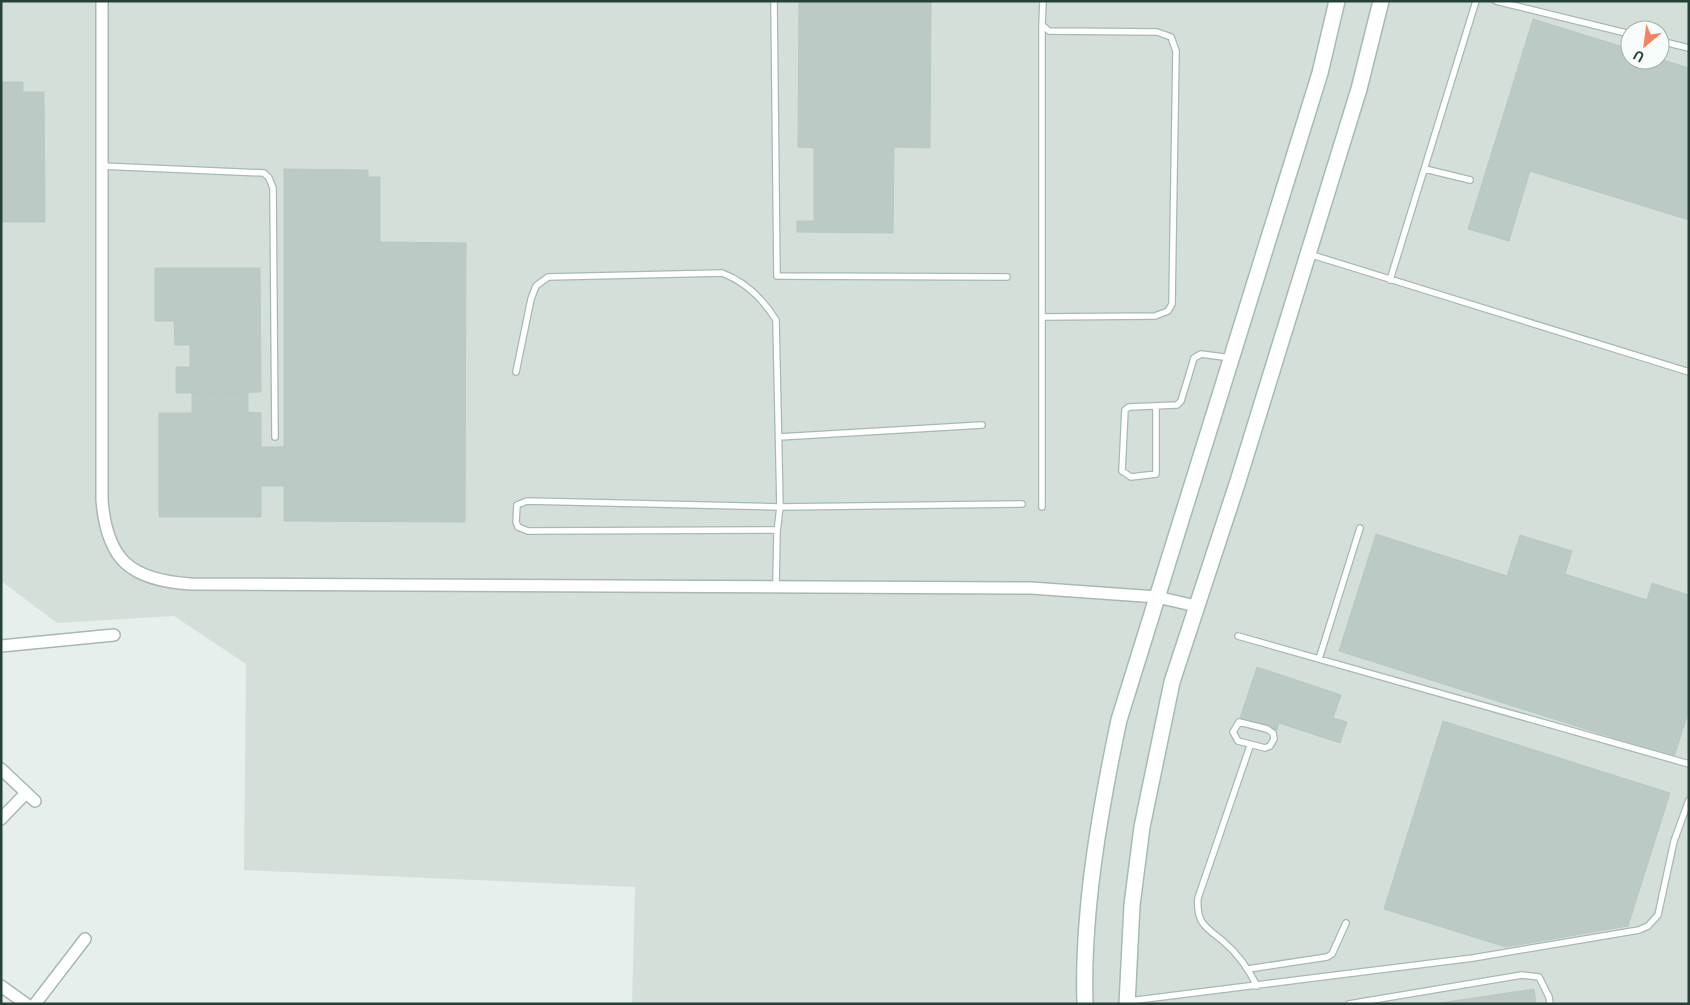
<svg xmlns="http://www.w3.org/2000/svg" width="1690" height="1005" font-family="'DM Sans',sans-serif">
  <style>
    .built { fill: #d4dfda; fill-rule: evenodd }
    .building { fill: #bbcac4; stroke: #b8c9c2 }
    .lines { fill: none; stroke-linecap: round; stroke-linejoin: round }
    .lane-casing { stroke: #a8b8b2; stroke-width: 8 }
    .street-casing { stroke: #a8b8b2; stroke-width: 14 }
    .secondary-casing { stroke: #a4bbb3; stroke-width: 18 }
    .lane { stroke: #fff; stroke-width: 5.5 }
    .street { stroke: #fff; stroke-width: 11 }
    .secondary { stroke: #fff; stroke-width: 15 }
  </style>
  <rect width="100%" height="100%" fill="#e6efeb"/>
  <!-- built -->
  <path class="built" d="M 1,1 L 1689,1 L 1689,1004 L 632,1004 L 635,887 L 244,870 L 246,664 L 174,616 L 57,623 L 1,581 ZM 1630,30 L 1660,30 L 1660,60 L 1630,60 Z"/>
  <!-- building -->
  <path class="building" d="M 799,1 L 931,1 L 930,148 L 894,147 L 893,233 L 797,232 L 797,221 L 814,221 L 814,148 L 798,147 Z
    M 1533,19 L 1630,49 L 1630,60 L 1660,59 L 1689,68 L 1689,220 L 1530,171 L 1509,241 L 1468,229 Z
    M 1,82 L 23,82 L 23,92 L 44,92 L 45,222 L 1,222 Z
    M 284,169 L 368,170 L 368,177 L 380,177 L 380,242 L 466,243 L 465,522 L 284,521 Z
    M 155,268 L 260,268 L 261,392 L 176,393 L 176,367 L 190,367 L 190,345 L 175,345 L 174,321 L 155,321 Z
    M 192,392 L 248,393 L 248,412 L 261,413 L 261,447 L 284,447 L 284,486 L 261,486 L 261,517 L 159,517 L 159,413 L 192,413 Z
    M 1376,534 L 1507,576 L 1520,535 L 1572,551 L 1565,574 L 1647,600 L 1652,583 L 1689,595 L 1689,710 L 1674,757 L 1339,651 Z
    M 1257,667 L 1341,695 L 1333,718 L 1347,722 L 1340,743 L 1279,723 L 1277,730 L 1240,718 Z
    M 1443,721 L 1670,793 L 1628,926 L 1506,947 L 1384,909 Z
    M 1534,989 L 1536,1004 L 1433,1004 Z"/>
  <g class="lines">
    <defs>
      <path id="lane" d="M 774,1 L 777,276 L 1007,277
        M 1496,1 L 1630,34
        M 1660,41 L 1689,48
        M 101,166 L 264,173 L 269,178 L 273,188 L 275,437
        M 1425,169 L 1470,180
        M 1309,254 L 1689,372
        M 1390,280 L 1476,1
        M 1042,317 L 1042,25
        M 516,372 L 531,299 L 536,286 L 548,277 L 722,273 C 746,282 763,299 776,320 L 780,507 L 777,532
        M 1156,406 L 1156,474 L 1131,477 L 1122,471 L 1125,410 L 1129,407 L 1177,405 L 1181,401 L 1194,358 L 1201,354 L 1231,358
        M 779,437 L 982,425
        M 1042,507 L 1042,317 L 1155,316 L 1168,311 L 1172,304 L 1176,51 L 1171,37 L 1157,32 L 1049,31 L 1042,25 L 1043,1
        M 776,585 L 777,532 L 774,530 L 528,531 L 518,527 L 516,522 L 517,505 L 527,501 L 780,507 L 1022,504
        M 1238,636 L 1689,764
        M 1319,659 L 1360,528
        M 1239,722 L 1267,729 L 1273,733 L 1274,739 L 1270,746 L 1265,748 L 1238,741 L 1233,732 Z
        M 1250,746 L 1198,898 C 1196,924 1206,927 1224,942 C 1238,954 1249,970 1257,986
        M 1248,969 L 1327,957 L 1332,954 L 1346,923
        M 1129,1001 L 1473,958 L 1639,930 L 1648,926 L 1658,915 L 1674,841 L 1689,800
        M 1349,1004 L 1522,975 L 1539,977 L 1549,997 L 1550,1004"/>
      <path id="street" d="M 102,1 L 102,500 C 107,561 131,580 191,584 L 1031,588 L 1157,597 L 1196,606
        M 1,646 L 114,635
        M 1,769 L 35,801
        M 1,819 L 26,793
        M 1,986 L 26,1004
        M 35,1004 L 85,939"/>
      <path id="secondary" d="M 1085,1004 C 1082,911 1100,810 1119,720 L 1320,73 L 1337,1
        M 1127,1004 L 1132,905 L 1142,827 L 1172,682 L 1238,481 L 1359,89 L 1381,1"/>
    </defs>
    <!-- lane casing -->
    <use href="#lane" class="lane-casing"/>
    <!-- street casing -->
    <use href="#street" class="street-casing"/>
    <!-- secondary casing -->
    <use href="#secondary" class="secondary-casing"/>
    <!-- lane -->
    <use href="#lane" class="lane"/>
    <!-- street -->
    <use href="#street" class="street"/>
    <!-- secondary -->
    <use href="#secondary" class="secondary"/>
  </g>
  <!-- border -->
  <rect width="1690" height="1005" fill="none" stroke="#24423a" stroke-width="5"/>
  <!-- north arrow -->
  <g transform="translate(1645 45) rotate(209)"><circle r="24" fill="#f7fbf9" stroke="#a3b1ad"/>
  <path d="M0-4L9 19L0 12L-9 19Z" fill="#f4845f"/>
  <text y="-8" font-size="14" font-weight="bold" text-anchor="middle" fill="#24423a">U</text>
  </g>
</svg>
